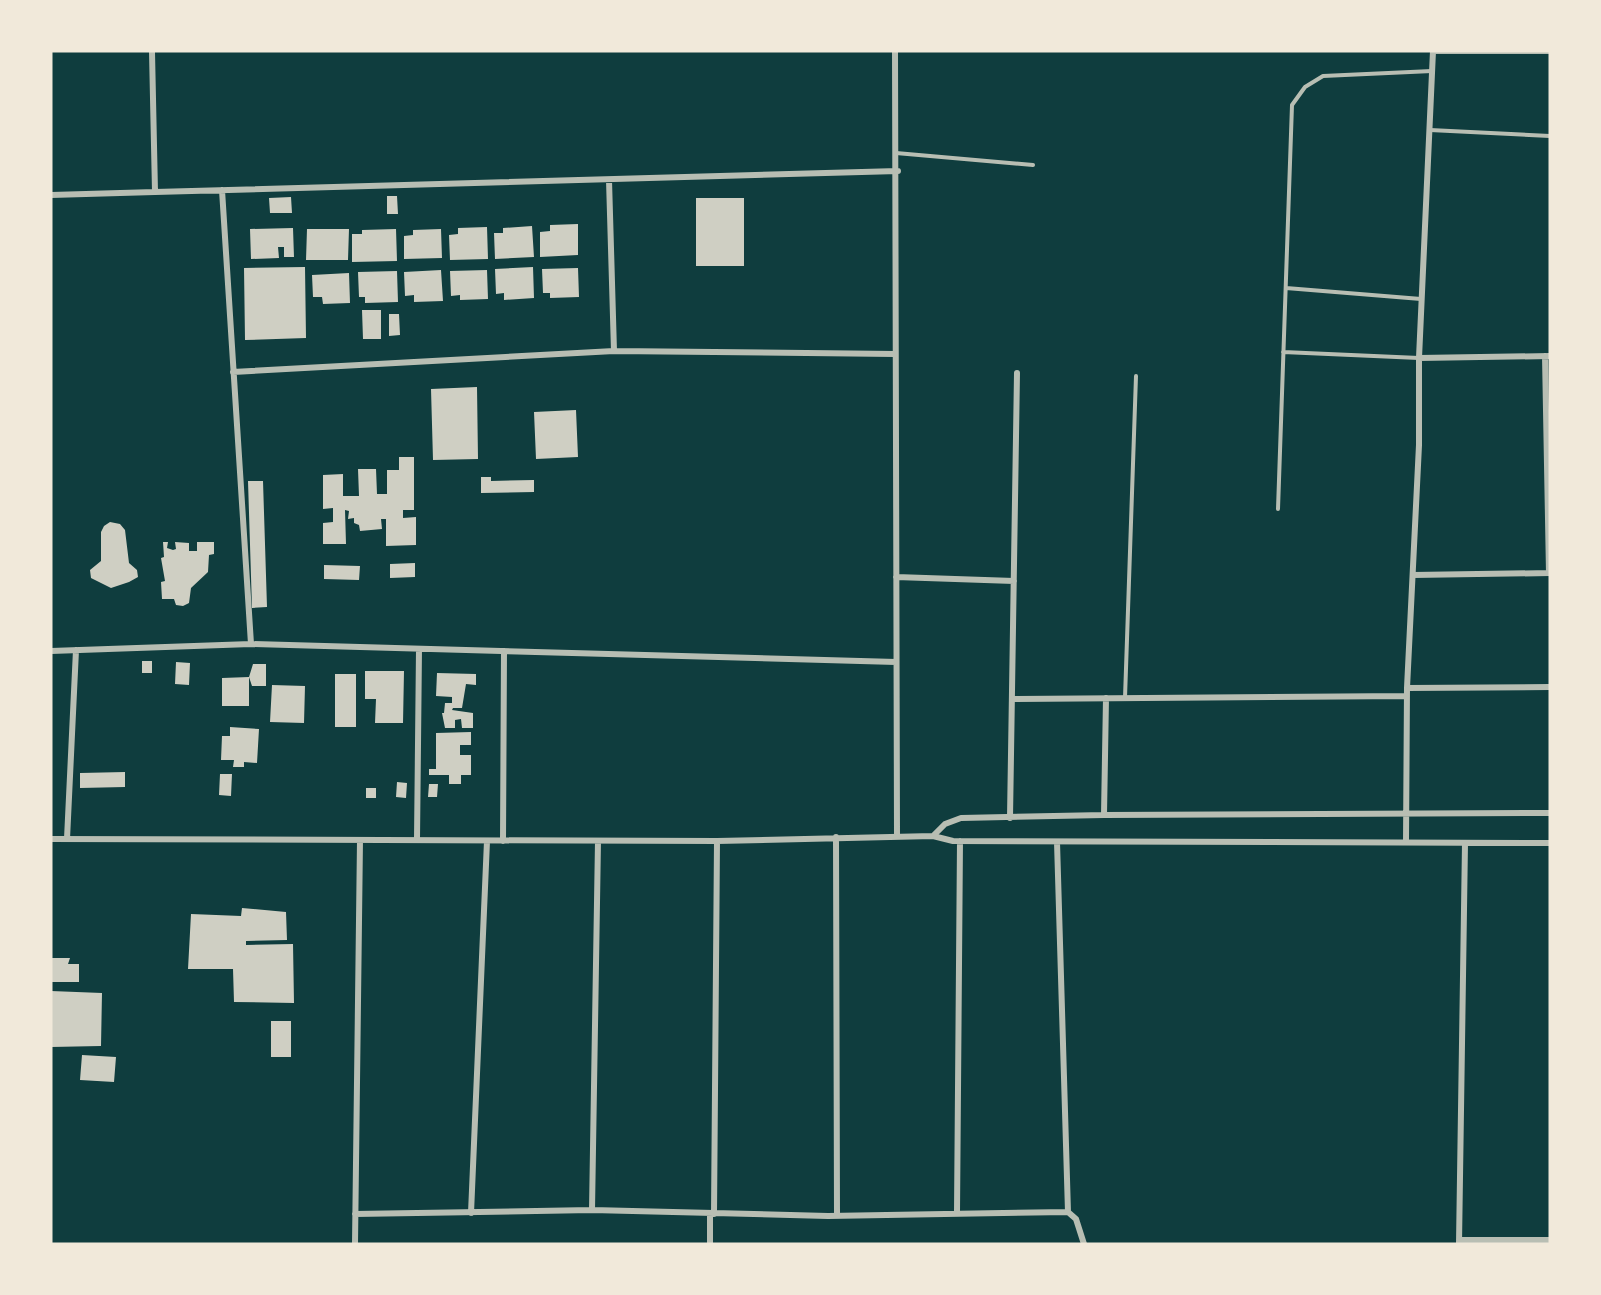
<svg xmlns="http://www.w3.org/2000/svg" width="1601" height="1295" font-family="'PT Sans',sans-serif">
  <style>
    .building { fill: #cfcfc3 }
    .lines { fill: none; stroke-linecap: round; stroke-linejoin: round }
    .service { stroke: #b8beb3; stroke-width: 4 }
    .minor { stroke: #b8beb3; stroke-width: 6 }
  </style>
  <rect width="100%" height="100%" fill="#0f3d3e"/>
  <!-- building -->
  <path class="building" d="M 387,196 L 397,196 L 398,214 L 387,214 Z
    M 291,197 L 292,213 L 270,213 L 269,198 Z
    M 696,198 L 744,198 L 744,266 L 696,266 Z
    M 578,224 L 578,255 L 540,257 L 540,232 L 550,231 L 550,225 Z
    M 532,226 L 534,257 L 495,259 L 494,233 L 503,233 L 503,228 Z
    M 487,227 L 488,259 L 450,260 L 449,235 L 458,234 L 458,228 Z
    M 293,228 L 294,257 L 284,257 L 284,247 L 278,247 L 279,258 L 251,259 L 250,229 Z
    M 307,229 L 349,229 L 348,260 L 306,260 Z
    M 396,229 L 397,261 L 352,262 L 352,234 L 362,234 L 362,230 Z
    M 441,229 L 442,258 L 404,259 L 404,236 L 413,235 L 413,230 Z
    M 305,267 L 306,338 L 245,340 L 244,268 Z
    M 533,267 L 534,298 L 504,300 L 504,293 L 496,294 L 495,269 Z
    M 578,268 L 579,297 L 550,298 L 550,293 L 543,293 L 542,269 Z
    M 441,270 L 443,301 L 414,302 L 414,295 L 405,296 L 404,272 Z
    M 487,270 L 488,299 L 460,300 L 460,295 L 451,296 L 450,271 Z
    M 397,271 L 398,302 L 365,303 L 365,297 L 359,297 L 358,272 Z
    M 349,273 L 350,303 L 323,304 L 322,297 L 313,297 L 312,275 Z
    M 362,310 L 381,310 L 381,339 L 363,339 Z
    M 389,314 L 399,314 L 400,335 L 389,336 Z
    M 477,387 L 478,459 L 433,460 L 431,389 Z
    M 576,410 L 578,457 L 536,459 L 534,412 Z
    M 399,457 L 414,457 L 414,510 L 403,510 L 403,518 L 416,517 L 416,545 L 386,546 L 386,519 L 381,519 L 382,529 L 360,531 L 359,525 L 354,523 L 354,518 L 348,519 L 349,511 L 345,510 L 346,544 L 323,544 L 323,523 L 333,522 L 333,508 L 323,509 L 323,475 L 343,474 L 343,496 L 359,496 L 358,469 L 376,469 L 377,494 L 387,494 L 387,470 L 399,470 Z
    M 481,477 L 491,477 L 491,481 L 534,480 L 534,492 L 481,493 Z
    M 248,481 L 263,481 L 267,607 L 252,608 Z
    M 110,522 L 120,524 L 125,530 L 129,563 L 137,570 L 138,577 L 129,582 L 111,588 L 91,578 L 90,570 L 101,561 L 101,532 L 104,526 Z
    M 163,542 L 168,542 L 167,548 L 173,550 L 176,549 L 175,542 L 189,543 L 189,551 L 197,551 L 197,542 L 214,542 L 214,554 L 209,555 L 208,572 L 191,588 L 189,603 L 183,606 L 176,605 L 174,599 L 162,599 L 161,582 L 165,581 L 161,558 L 164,557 Z
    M 415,563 L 415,577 L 390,578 L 390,564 Z
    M 324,565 L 360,566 L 359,580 L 324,579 Z
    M 142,661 L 152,661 L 152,673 L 142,673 Z
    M 176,662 L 190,663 L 189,685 L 175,684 Z
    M 253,664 L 266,664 L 266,686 L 252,686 L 249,677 Z
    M 365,671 L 404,671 L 403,723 L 375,723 L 376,699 L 365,699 Z
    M 437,673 L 476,674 L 476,685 L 466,684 L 462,708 L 453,708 L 452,710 L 473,713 L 473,728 L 462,728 L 461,719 L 455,720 L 455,728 L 445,728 L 442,713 L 444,713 L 445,703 L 452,703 L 452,697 L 436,696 Z
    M 335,674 L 356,674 L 356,727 L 335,727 Z
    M 249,677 L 249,706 L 222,706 L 222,678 Z
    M 272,685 L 305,686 L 304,723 L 270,722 Z
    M 230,727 L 259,729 L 257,763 L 244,762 L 244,767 L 233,767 L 234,760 L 221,760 L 222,736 L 230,736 Z
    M 471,732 L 471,745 L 460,745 L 460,755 L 471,755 L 471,775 L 461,775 L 461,784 L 449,784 L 449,775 L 429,775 L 429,769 L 436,769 L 436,733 Z
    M 125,772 L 125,787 L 80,788 L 80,773 Z
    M 220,774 L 232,774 L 231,796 L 219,795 Z
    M 397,782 L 407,783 L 406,798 L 396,797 Z
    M 429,784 L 438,784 L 437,797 L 428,797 Z
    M 366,788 L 376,788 L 376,798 L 366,798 Z
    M 242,908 L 286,912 L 287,940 L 246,941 L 246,945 L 293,944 L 294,1003 L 234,1002 L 233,969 L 188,969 L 191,914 L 241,916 Z
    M 51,958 L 70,958 L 68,964 L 79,964 L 79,982 L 51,982 Z
    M 51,991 L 102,993 L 101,1046 L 51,1047 Z
    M 271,1021 L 291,1021 L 291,1057 L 271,1057 Z
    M 82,1055 L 116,1057 L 114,1082 L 80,1080 Z"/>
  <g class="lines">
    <!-- service -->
    <path class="service" d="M 1433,52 L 1550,52
      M 1430,130 L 1550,136
      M 896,153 L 1033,165
      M 1286,288 L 1421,299
      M 1283,352 L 1419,358
      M 1278,509 L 1292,105 L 1305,87 L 1323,76 L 1432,71
      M 1125,698 L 1136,376"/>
    <!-- minor -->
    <path class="minor" d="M 895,51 C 898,313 895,575 897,836
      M 152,52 L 155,192 L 898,171
      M 222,190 L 251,644 L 896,662
      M 51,195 L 155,192
      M 614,351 L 895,354
      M 1545,356 L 1549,573
      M 1419,358 L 1550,356
      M 233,372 L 614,351 L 609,180
      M 1413,575 L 1550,573
      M 896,577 L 1014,581
      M 51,651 L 251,644
      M 1407,688 L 1550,687
      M 1012,699 L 1407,696
      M 1104,815 L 1106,698
      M 1010,818 L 1017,373
      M 933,836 L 945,824 L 961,818 L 1104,815 L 1550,813
      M 836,837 L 837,1216
      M 51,839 L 717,841 L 933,836 L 953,841 L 1550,843
      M 67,839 L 76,650
      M 417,840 L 419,649
      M 503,841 L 504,651
      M 1057,842 L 1068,1212 L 1076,1219 L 1084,1244
      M 1406,842 L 1407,688 L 1419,445 L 1419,358 L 1433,51
      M 592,1210 L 828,1216 L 1068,1212
      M 471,1213 L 487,841
      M 957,1213 L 960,841
      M 355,1214 L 592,1210 L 598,841
      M 710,1214 L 710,1244
      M 714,1214 L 717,841
      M 1459,1240 L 1550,1240
      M 355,1244 L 360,840
      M 1459,1244 L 1465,843"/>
  </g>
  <!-- border -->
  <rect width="1601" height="1295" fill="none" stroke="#f1e9da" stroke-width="105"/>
</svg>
